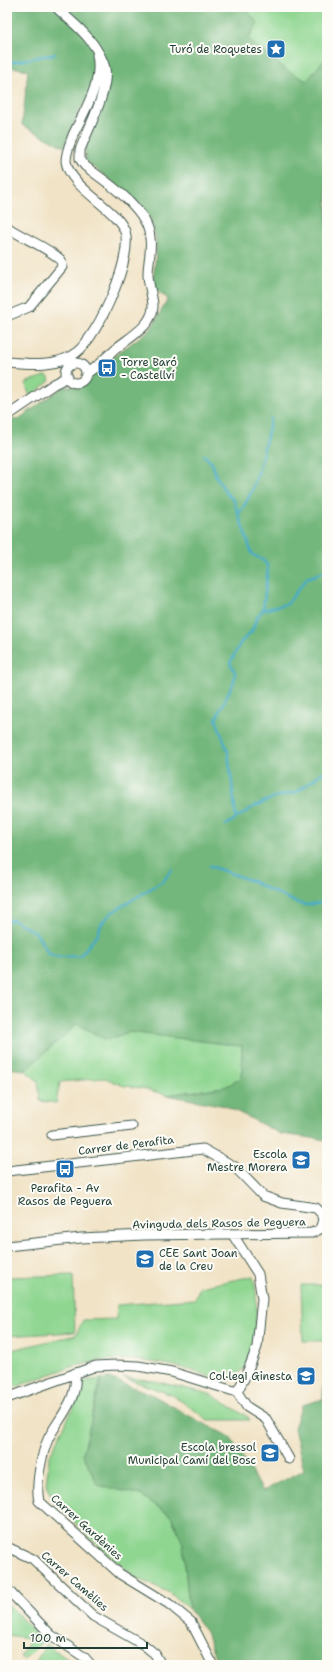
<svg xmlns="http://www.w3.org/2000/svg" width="334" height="1672" font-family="'Shantell Sans',sans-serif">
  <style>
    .green { fill: #8fd691; stroke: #578a62 }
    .forest { fill: #73b77b; stroke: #497a58 }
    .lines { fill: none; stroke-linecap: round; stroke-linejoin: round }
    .stream { stroke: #46acc6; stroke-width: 2.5 }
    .minor-casing { stroke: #3e564a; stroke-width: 11 }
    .minor { stroke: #fff; stroke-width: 9 }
    .labels { text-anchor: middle; stroke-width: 4; stroke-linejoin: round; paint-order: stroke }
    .poi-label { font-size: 11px; fill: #1f3d34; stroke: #fdfcf7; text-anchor: end }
    .street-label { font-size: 11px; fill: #1f3d34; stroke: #fdfcf7 }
  </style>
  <rect width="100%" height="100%" fill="#fdfcf7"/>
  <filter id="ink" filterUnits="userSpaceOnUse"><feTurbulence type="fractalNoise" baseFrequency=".025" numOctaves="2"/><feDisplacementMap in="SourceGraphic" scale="8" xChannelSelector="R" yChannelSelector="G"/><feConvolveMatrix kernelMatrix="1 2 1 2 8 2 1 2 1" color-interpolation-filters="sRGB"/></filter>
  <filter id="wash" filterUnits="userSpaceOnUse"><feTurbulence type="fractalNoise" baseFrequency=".012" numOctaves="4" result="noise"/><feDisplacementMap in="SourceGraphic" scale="16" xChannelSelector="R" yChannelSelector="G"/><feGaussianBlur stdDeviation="0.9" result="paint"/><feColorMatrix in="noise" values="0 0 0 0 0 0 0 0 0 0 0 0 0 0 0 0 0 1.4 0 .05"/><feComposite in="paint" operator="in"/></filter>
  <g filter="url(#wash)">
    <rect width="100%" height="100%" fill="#f1e3c6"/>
    <!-- green -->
    <path class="green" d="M 244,7 L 327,7 L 327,60 L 323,61 L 307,85 L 282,71 L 244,40 L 257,23 Z
      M 47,375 L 50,378 L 49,379 L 50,381 L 30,396 L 25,383 Z
      M 77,1024 L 107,1040 L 128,1032 L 242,1046 L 242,1078 L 225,1087 L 166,1095 L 142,1088 L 124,1086 L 105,1078 L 60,1082 L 56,1103 L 40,1101 L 38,1081 L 25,1070 Z
      M 73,1275 L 75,1332 L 7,1336 L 7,1277 Z
      M 253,1276 C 260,1301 256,1345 244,1368 C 241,1372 234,1377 230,1381 C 214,1380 202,1373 186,1369 C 170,1364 151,1362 135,1360 C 91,1355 47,1376 7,1390 L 7,1351 L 76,1335 L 83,1320 L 116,1319 L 117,1305 L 195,1299 L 200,1287 Z
      M 301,1285 L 327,1285 L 327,1341 L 303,1341 Z
      M 123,1377 L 154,1381 L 210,1394 L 248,1417 L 250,1420 L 208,1420 L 174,1396 Z
      M 101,1379 L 83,1454 L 98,1485 L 141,1495 L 171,1516 L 183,1543 L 189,1609 L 170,1593 L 135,1577 L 92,1540 L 53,1501 L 46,1485 L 49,1458 L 74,1406 L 83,1381 Z
      M 7,1603 L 43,1641 L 24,1660 L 20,1657 L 30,1640 L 21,1637 L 7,1635 Z
      M 46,1644 L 76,1665 L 34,1665 Z"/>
    <!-- forest -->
    <path class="forest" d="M 7,7 L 244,7 L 258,23 L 248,39 L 286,70 L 307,81 L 323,61 L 327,60 L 327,1140 L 281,1134 L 226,1106 L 166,1095 L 225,1087 L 242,1078 L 242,1046 L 129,1032 L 107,1040 L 77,1024 L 25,1070 L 7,1068 L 7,422 L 20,418 L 63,387 L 81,386 L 121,351 L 151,329 L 168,299 L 157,290 L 153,282 L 156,254 L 156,239 L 151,220 L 139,203 L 86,161 L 85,148 L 100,111 L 81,107 L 64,147 L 22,125 L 28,70 L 10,67 L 7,69 Z
      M 327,1349 L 327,1665 L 215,1665 L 215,1657 L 206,1632 L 189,1609 L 183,1543 L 171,1516 L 141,1495 L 98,1485 L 83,1454 L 101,1379 L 109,1378 L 151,1394 L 195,1419 L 230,1437 L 263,1491 L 304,1470 L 294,1428 L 302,1405 L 323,1399 L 324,1350 Z"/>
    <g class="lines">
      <!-- stream -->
      <path class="stream" d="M 7,63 L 55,54
        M 324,306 L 327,314
        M 204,455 L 212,463 L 216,476 L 227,494 L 234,501 L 252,554 L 264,561 L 268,567 L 263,610
        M 240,512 C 259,486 263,449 271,418
        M 236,817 L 228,752 L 216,719 L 234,681 L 235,672 L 230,663 L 241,642 L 252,631 L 257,617 L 263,610 L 287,604 L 307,578 L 327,571
        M 226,825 L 255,806 L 275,797 L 297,792 L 327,769
        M 210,866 L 249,880 L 297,903 L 306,905 L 327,902
        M 7,921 L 14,920 L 36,933 L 49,954 L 58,957 L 80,956 L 97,935 L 102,923 L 111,913 L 163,881 L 172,870"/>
    </g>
  </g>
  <g filter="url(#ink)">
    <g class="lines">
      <defs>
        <path id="minor" d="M 56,7 C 67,18 80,27 89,39 C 95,46 103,59 105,68 C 109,91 88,129 80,150 L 80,159 L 85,166 C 107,183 148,208 150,238 C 152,250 148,262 148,274 C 148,285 153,296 153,307 C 152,328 125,339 111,353 C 103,361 96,367 86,374
          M 7,227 C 24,239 46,246 61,260 L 62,267 L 29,307 L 7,316
          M 7,362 C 29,364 59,367 77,352 C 98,336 136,253 124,229 C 113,206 69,187 66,161 C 66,152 70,144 73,135 C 84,111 103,83 97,55
          M66 373a10 10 0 1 1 20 0a10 10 0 1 1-20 0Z
          M 7,416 L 54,384 L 68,377
          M 52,1135 L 132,1126
          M 7,1171 L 203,1149 L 235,1167 L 263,1196 L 282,1203 L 316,1208 L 321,1213 L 323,1220 L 320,1229 L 312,1233 L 144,1235 L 81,1238 L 7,1246
          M 75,1373 C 78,1400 61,1415 49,1437 C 42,1452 35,1485 39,1501 L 120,1574 L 169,1604 L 191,1622 L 211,1661 L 211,1665
          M 237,1392 L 247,1407 L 266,1419 L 289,1459
          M 7,1398 L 96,1366 L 116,1365 L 138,1366 L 172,1372 L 237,1392 L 247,1373 L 257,1347 L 262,1299 L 258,1274 L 233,1235
          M 7,1547 L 33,1559 L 93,1616 L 144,1645 L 155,1654 L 161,1665
          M 7,1589 L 51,1635 L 84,1657 L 91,1665"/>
      </defs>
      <!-- minor casing -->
      <use href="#minor" class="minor-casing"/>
      <!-- minor -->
      <use href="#minor" class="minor"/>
    </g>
  </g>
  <!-- icons -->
  <defs>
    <symbol id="sight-square" viewBox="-11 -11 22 22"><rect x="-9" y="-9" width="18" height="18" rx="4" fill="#1f6fb2" stroke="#fdfcf7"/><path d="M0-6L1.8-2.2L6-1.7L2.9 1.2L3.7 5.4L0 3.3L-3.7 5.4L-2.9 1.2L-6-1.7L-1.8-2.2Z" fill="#fff"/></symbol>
    <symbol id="bus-square" viewBox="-11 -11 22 22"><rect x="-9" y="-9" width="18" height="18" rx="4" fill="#1f6fb2" stroke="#fdfcf7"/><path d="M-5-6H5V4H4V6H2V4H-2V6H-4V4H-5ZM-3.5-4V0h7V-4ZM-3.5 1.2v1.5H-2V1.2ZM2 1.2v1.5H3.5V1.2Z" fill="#fff"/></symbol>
    <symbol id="school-square" viewBox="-11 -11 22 22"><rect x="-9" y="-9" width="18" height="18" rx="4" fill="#1f6fb2" stroke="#fdfcf7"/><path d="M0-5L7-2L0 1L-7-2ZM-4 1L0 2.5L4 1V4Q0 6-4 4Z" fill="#fff"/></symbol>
  </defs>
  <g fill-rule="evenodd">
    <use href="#sight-square" x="265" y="38" width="22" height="22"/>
    <use href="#bus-square" x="96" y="357" width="22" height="22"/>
    <use href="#school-square" x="290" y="1149" width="22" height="22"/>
    <use href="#bus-square" x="54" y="1158" width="22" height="22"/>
    <use href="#school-square" x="134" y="1248" width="22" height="22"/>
    <use href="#school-square" x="295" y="1365" width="22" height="22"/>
    <use href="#school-square" x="259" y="1442" width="22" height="22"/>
  </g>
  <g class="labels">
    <!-- poi labels -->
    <g class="poi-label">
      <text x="262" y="53">Turó de Roquetes</text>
      <text x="121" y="366" text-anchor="start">Torre Baró<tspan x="121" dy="13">- Castellví</tspan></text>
      <text x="287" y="1158">Escola<tspan x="287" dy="13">Mestre Morera</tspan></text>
      <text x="65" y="1192" text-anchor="middle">Perafita - Av<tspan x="65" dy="13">Rasos de Peguera</tspan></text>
      <text x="159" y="1257" text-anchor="start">CEE Sant Joan<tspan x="159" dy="13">de la Creu</tspan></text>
      <text x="292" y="1380">Col·legi Ginesta</text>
      <text x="256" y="1451">Escola bressol<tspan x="256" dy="13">Municipal Camí del Bosc</tspan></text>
    </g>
    <!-- street labels -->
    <g class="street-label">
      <text transform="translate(126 1145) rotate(-7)" y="4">Carrer de Perafita</text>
      <text transform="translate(219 1223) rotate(-1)" y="4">Avinguda dels Rasos de Peguera</text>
      <text transform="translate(87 1527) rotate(42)" y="4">Carrer Gardènies</text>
      <text transform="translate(75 1581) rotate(41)" y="4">Carrer Camèlies</text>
    </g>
  </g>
  <!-- margin -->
  <rect width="334" height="1672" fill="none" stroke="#fdfcf7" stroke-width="24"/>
  <!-- scale -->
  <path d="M24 1642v6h123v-6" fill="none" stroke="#1f3d34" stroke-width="2"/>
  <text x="30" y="1642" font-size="12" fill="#1f3d34" stroke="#fdfcf7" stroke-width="3" paint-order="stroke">100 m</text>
</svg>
